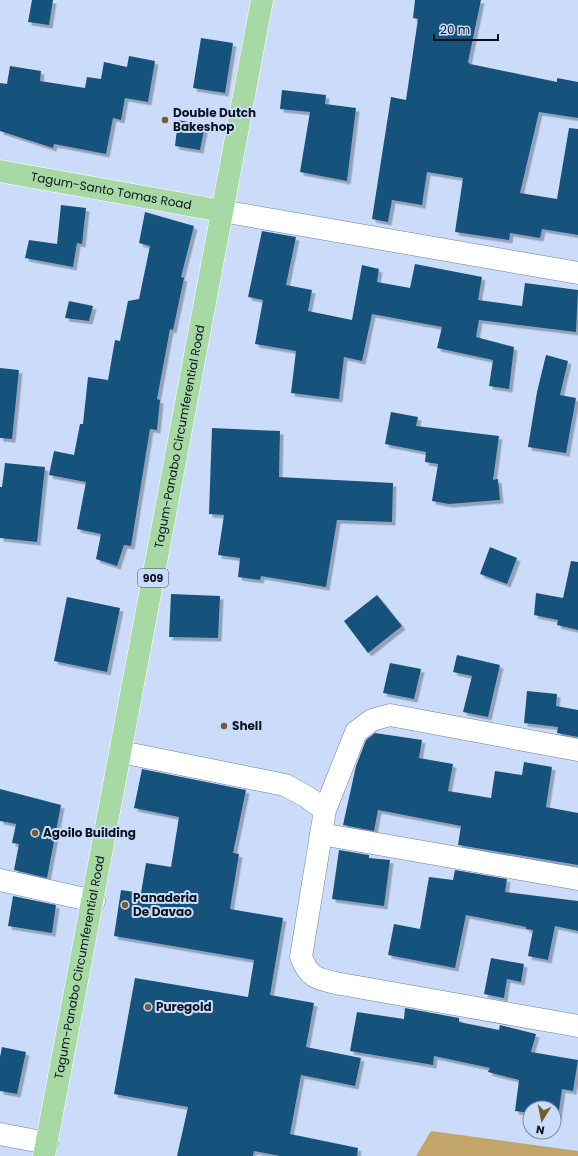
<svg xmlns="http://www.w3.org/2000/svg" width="578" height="1156" font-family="Poppins,sans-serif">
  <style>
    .green { fill: #c3a56a }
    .building { fill: #19537b; filter: url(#shadow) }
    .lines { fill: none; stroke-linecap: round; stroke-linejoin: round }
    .minor-casing { stroke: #6e80a3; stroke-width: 23 }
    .major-casing { stroke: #fff; stroke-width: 23 }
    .minor { stroke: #fff; stroke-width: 22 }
    .major { stroke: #a7d9a5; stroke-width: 22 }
    .poi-dot { fill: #745d2d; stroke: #cbdbfa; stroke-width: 1.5 }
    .labels { text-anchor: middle; stroke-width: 4; stroke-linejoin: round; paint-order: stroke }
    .shield { fill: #cbdbfa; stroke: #454e61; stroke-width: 1 }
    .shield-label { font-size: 11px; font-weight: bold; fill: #0b121f }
    .poi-label { font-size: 12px; font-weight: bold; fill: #0b121f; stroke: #cbdbfa; text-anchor: start }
    .street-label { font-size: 12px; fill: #0b121f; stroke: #cbdbfa }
  </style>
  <defs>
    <filter id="shadow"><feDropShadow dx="3.5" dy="3.5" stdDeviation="0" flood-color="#0004"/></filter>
  </defs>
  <rect width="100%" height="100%" fill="#cbdbfa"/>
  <!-- green -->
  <path class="green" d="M 431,1131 L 578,1151 L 578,1156 L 416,1156 Z"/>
  <!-- building -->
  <path class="building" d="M 32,0 L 53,0 L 49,25 L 28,22 Z
    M 415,0 L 481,0 L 468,62 L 470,64 L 557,82 L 557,78 L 578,82 L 578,118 L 539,112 L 520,193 L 557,199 L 569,128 L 578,129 L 578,235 L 542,229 L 540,238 L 510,233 L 509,240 L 455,232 L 463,178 L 427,172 L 422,205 L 392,200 L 388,222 L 372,219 L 391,97 L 406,100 L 418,19 L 413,18 Z
    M 201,38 L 233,43 L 225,93 L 193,88 Z
    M 129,56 L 155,61 L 148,102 L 125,98 L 121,120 L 113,118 L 106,154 L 54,144 L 53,148 L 0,131 L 0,83 L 7,84 L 10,66 L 41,71 L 40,81 L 85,88 L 87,77 L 101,79 L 104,62 L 127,67 Z
    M 282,90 L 326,95 L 325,104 L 356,108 L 347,181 L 300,172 L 310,112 L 280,109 Z
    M 178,120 L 205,125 L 200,150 L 175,146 Z
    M 61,205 L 86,208 L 82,244 L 77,243 L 73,267 L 25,258 L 29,240 L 57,244 Z
    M 145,212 L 194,226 L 181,277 L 184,278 L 173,330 L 170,329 L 157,399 L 160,400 L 157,430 L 150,429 L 131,546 L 124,545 L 117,566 L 96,559 L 101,534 L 77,529 L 86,482 L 49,475 L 54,451 L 74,455 L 80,424 L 83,424 L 88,377 L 108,380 L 115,340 L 120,341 L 128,301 L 139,299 L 150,246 L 139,243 Z
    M 262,231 L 296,237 L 286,285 L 312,290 L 308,311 L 352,320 L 362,265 L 379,269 L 377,282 L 410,288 L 415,264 L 482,277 L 478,300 L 522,306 L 525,283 L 578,290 L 576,332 L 479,320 L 476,337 L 514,347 L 509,389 L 489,386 L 493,360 L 437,348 L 442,327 L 372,314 L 362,361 L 344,357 L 339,399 L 291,393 L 296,351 L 255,344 L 263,300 L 248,297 Z
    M 69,301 L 93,306 L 89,321 L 65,318 Z
    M 546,355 L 568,361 L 560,395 L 576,398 L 566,453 L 528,447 L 537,392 Z
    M 0,368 L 19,370 L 12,439 L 0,438 Z
    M 391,412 L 418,417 L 416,426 L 499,436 L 493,480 L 498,479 L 500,500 L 449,504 L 432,501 L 438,464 L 425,462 L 426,452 L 385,444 Z
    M 212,428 L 280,431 L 279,477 L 393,483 L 392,522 L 337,520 L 326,587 L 261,576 L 260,580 L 238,577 L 240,558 L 218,555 L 224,515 L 209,514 Z
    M 5,463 L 45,467 L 37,542 L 0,538 L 0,487 L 2,487 Z
    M 490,547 L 517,558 L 507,584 L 480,574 Z
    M 571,561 L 578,562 L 578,630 L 557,625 L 558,620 L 534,615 L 536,593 L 563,598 Z
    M 171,594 L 220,596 L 218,638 L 169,637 Z
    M 377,595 L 402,626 L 368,653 L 344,621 Z
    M 67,597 L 120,608 L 107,672 L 54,661 Z
    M 457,655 L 500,665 L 488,717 L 463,712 L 472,676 L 453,672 Z
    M 390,663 L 421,669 L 414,699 L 383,693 Z
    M 527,691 L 557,694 L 556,706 L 578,710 L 578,737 L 557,733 L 558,727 L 524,723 Z
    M 375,733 L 422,740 L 419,758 L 453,764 L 448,791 L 491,798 L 495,771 L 522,775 L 524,762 L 552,767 L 546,807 L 578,813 L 578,865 L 458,845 L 461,826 L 378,810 L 374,831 L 343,825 L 356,766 L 366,740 Z
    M 142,769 L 246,790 L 233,853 L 239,854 L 230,909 L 283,918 L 270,995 L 314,1003 L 306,1047 L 361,1058 L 355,1086 L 301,1075 L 290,1134 L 358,1148 L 357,1156 L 280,1156 L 254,1151 L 253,1156 L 177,1156 L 188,1107 L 114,1094 L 135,978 L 248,997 L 254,960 L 114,936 L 121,890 L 141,893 L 146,863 L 171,867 L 179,817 L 134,808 Z
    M 0,789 L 61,805 L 47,878 L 14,870 L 19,844 L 12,843 L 16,824 L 0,821 Z
    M 339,850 L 369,855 L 369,858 L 390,860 L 384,906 L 332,899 Z
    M 455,870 L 507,879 L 505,892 L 578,901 L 578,931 L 555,926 L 548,960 L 528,956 L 533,930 L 526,929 L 526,927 L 466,915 L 455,968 L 388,955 L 394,924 L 420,929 L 429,877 L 453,880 Z
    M 13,896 L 56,905 L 52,933 L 8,926 Z
    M 491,958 L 524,964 L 521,982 L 507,979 L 504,998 L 484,994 Z
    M 405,1008 L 459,1018 L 459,1022 L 499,1030 L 500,1025 L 536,1034 L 531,1052 L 578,1060 L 573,1091 L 562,1089 L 558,1117 L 554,1116 L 554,1108 L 530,1108 L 530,1113 L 515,1111 L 519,1080 L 488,1072 L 490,1068 L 434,1056 L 433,1065 L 350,1051 L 357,1012 L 404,1019 Z
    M 2,1047 L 26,1052 L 17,1094 L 0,1091 L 0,1057 Z"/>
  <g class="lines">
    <defs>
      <path id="minor" d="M 222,211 L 578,273
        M 121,752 L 285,785 L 307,797 L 325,810 L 301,957 C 310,980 319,979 341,984 L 578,1026
        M 325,810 L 356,732 L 372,720 L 390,715 L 578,750
        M 321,834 L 578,879
        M 0,880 L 94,901
        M 0,1134 L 47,1143"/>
      <g id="major">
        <path id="s1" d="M 0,171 L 222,211"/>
        <path id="s2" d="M 44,1156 L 262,0"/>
      </g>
    </defs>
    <!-- minor casing -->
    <use href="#minor" class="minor-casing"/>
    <!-- major casing -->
    <use href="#major" class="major-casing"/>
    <!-- minor -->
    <use href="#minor" class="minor"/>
    <!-- major -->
    <use href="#major" class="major"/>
  </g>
  <!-- markers -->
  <g class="poi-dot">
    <circle cx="165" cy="120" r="4"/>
    <circle cx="224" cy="726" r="4"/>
    <circle cx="35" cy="833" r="4"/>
    <circle cx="125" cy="905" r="4"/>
    <circle cx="148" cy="1007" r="4"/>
  </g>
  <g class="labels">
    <!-- shield labels -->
    <rect class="shield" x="138" y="569" width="30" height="18" rx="3"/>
    <g class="shield-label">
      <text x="153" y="582">909</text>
    </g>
    <!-- poi labels -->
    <g class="poi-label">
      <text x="173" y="117">Double Dutch<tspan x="173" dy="14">Bakeshop</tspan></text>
      <text x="232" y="730">Shell</text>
      <text x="43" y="837">Agoilo Building</text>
      <text x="133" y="902">Panaderia<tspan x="133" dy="14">De Davao</tspan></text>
      <text x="156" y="1011">Puregold</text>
    </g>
    <!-- street labels -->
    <g class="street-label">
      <text dy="4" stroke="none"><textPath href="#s1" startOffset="113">Tagum-Santo Tomas Road</textPath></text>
      <text dy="4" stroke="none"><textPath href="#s2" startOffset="732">Tagum-Panabo Circumferential Road</textPath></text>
      <text dy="4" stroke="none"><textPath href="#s2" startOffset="192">Tagum-Panabo Circumferential Road</textPath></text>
    </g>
  </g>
  <!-- north arrow -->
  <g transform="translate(542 1120) rotate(190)"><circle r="19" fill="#cbdbfa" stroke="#7e8ba2"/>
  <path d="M0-3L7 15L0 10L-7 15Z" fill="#745d2d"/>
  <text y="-6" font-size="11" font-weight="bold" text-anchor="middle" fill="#0b121f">N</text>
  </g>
  <!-- scale -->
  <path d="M434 34v6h64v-6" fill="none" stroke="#0b121f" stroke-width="2"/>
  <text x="440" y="34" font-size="12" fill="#0b121f" stroke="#cbdbfa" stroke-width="3" paint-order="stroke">20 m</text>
</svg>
